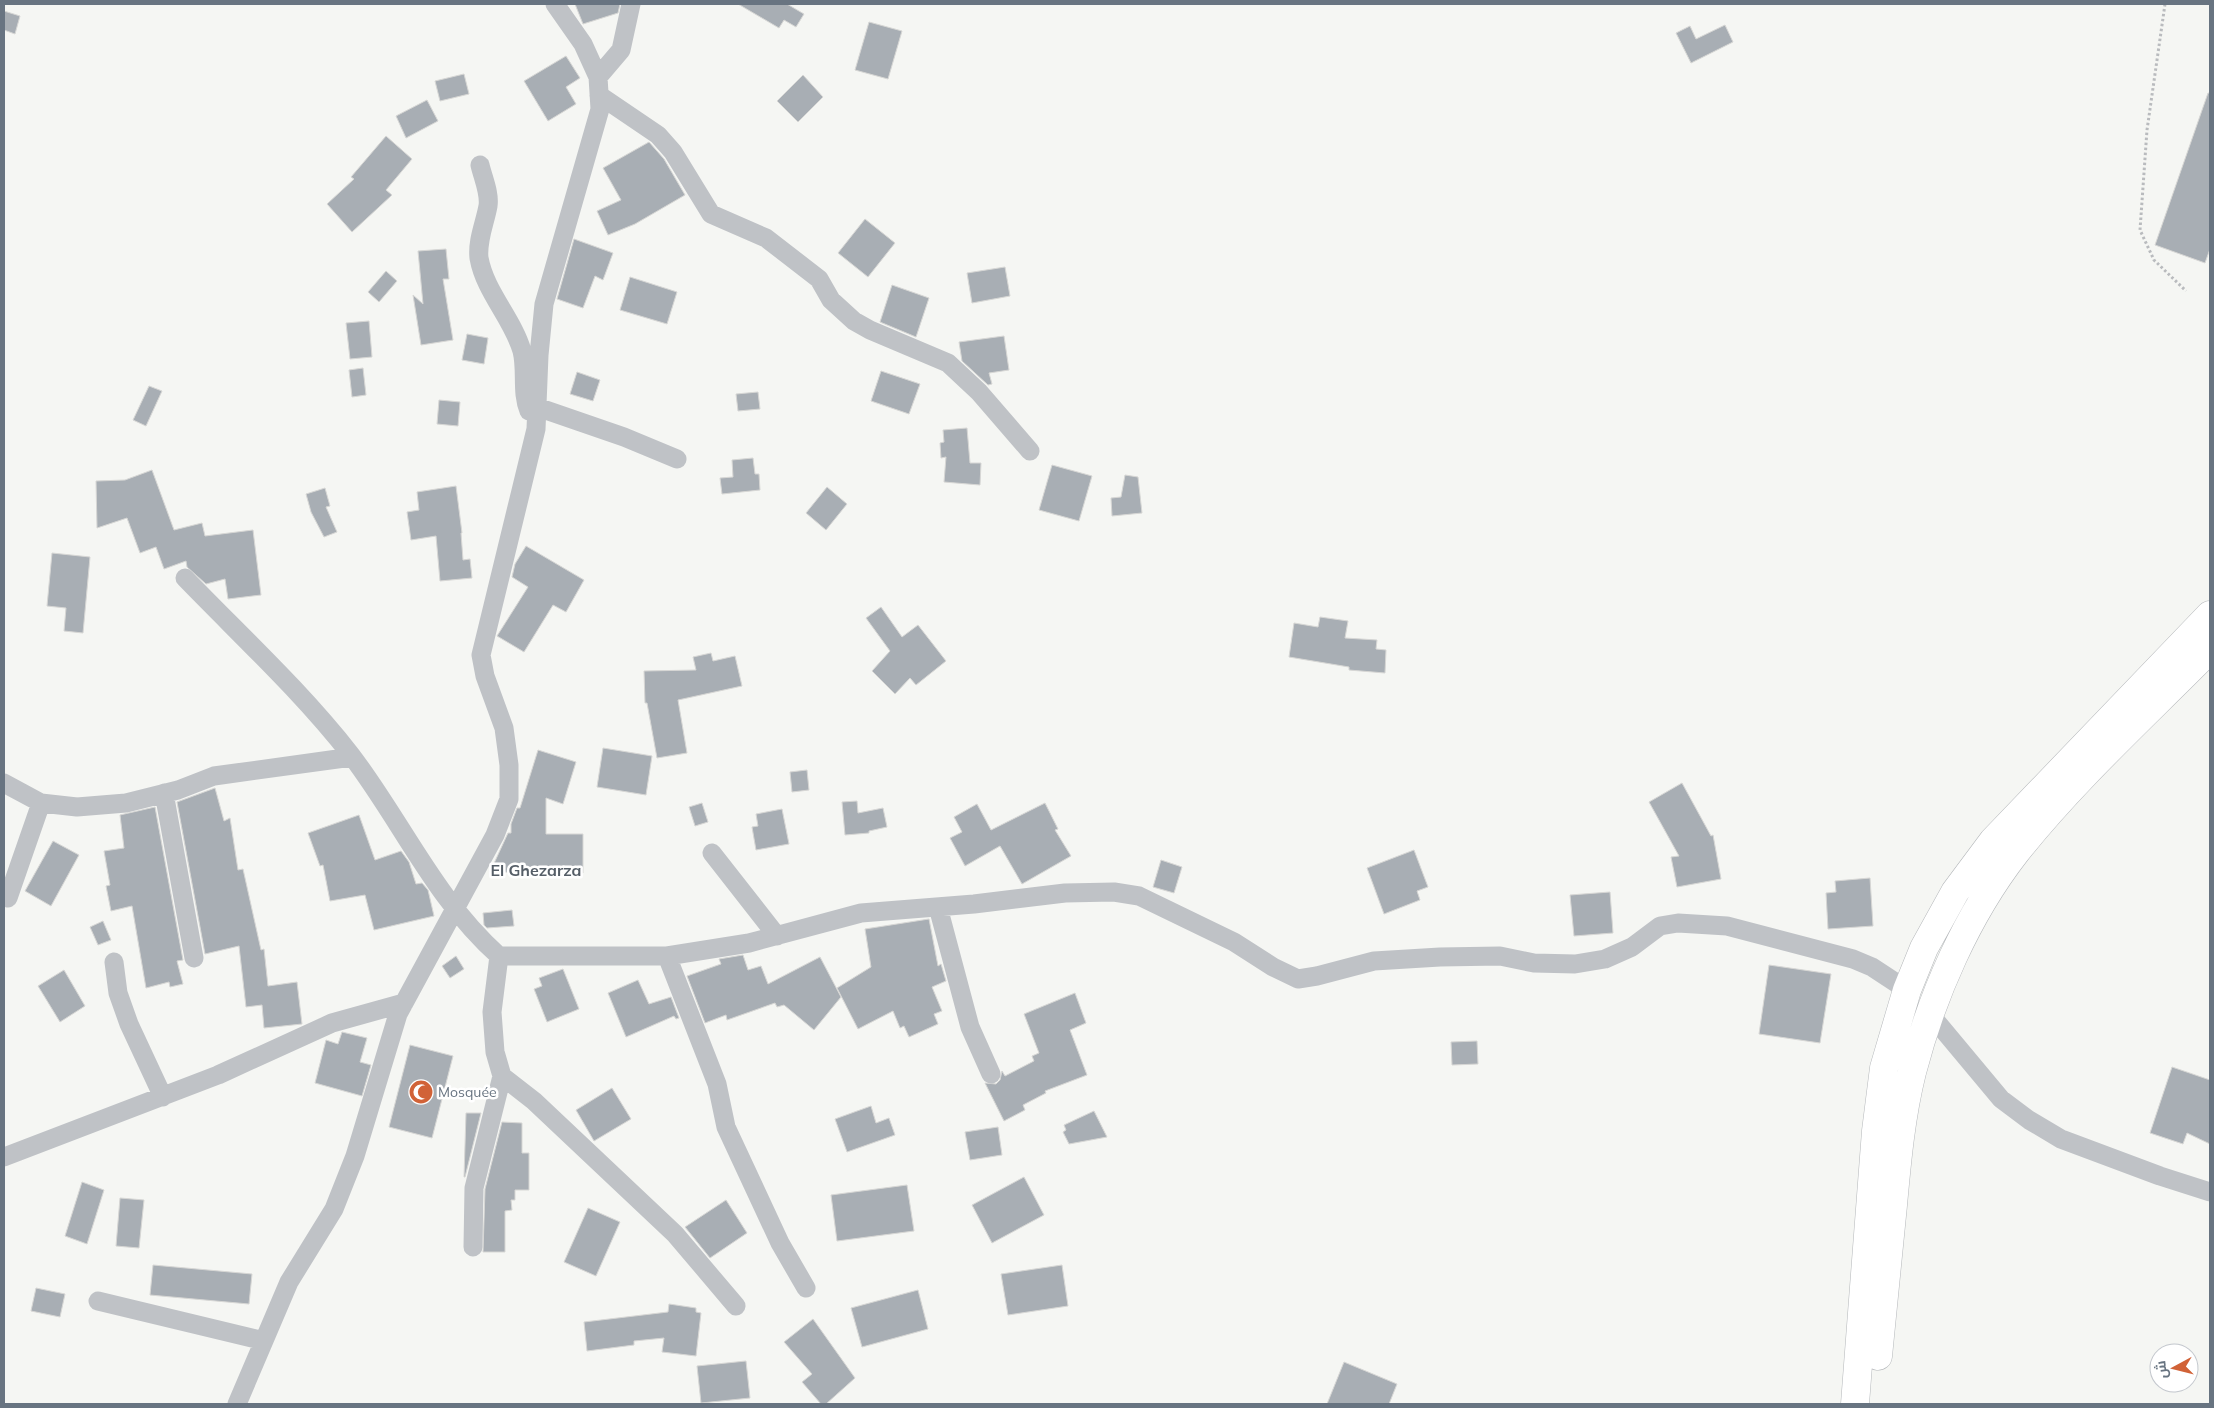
<svg xmlns="http://www.w3.org/2000/svg" width="2214" height="1408" font-family="Mulish,Cairo,sans-serif">
  <style>
    .building { fill: #a8aeb4; stroke: #d7d7d5 }
    .lines { fill: none; stroke-linecap: round; stroke-linejoin: round }
    .highway-casing { stroke: #b4b7ba; stroke-width: 29 }
    .path { stroke: #b9bbbe; stroke-width: 3; stroke-dasharray: 2.5 2.5; stroke-linecap: butt }
    .minor { stroke: #bfc2c6; stroke-width: 19 }
    .highway { stroke: #fff; stroke-width: 28 }
    .labels { text-anchor: middle; stroke-width: 5; stroke-linejoin: round; paint-order: stroke }
    .poi-label { font-size: 14px; fill: #687481; stroke: #fff; text-anchor: start }
    .quarter-label { font-size: 16px; font-weight: bold; fill: #555e67; stroke: #fff }
  </style>
  <rect width="100%" height="100%" fill="#f5f6f3"/>
  <!-- building -->
  <path class="building" d="M 575,4 L 620,4 L 618,13 L 583,24 Z
    M 738,4 L 787,4 L 804,14 L 796,27 L 784,20 L 779,28 Z
    M 4,11 L 20,16 L 15,34 L 4,30 Z
    M 869,22 L 902,31 L 888,79 L 855,70 Z
    M 1725,25 L 1733,42 L 1691,63 L 1676,33 L 1690,26 L 1696,39 Z
    M 566,56 L 580,78 L 566,87 L 576,104 L 548,121 L 524,81 Z
    M 464,74 L 469,94 L 440,101 L 435,81 Z
    M 803,75 L 823,97 L 798,122 L 777,101 Z
    M 2208,93 L 2210,93 L 2210,249 L 2205,263 L 2155,245 Z
    M 427,100 L 438,121 L 406,138 L 396,116 Z
    M 386,136 L 412,159 L 386,190 L 392,195 L 352,232 L 327,204 L 354,179 L 351,177 Z
    M 649,142 L 664,159 L 685,195 L 635,224 L 608,235 L 597,211 L 621,200 L 603,168 Z
    M 865,219 L 895,243 L 868,277 L 838,253 Z
    M 574,239 L 613,253 L 603,280 L 595,276 L 583,308 L 557,299 Z
    M 446,249 L 449,279 L 443,279 L 453,340 L 421,345 L 413,295 L 423,304 L 418,251 Z
    M 1005,267 L 1010,296 L 972,303 L 967,273 Z
    M 386,271 L 397,281 L 379,302 L 368,292 Z
    M 630,277 L 677,292 L 667,324 L 620,310 Z
    M 892,285 L 929,298 L 916,337 L 880,322 Z
    M 369,321 L 372,357 L 350,359 L 346,323 Z
    M 467,334 L 488,338 L 484,364 L 462,360 Z
    M 1004,336 L 1009,370 L 989,373 L 992,384 L 988,385 L 962,361 L 959,342 Z
    M 363,368 L 366,395 L 352,397 L 349,370 Z
    M 881,371 L 920,384 L 909,414 L 871,401 Z
    M 577,372 L 600,380 L 593,401 L 570,394 Z
    M 149,386 L 162,391 L 146,426 L 133,420 Z
    M 758,392 L 760,409 L 738,411 L 736,394 Z
    M 439,400 L 460,402 L 458,426 L 437,424 Z
    M 967,428 L 970,463 L 981,463 L 980,485 L 944,482 L 946,457 L 941,458 L 940,443 L 944,442 L 943,430 Z
    M 753,458 L 755,474 L 759,474 L 760,490 L 722,494 L 720,478 L 733,477 L 732,460 Z
    M 1052,465 L 1092,476 L 1079,521 L 1039,510 Z
    M 152,470 L 174,530 L 202,523 L 205,536 L 253,530 L 261,595 L 228,599 L 225,579 L 206,584 L 187,567 L 186,561 L 164,569 L 156,547 L 140,553 L 127,518 L 97,528 L 96,481 L 125,480 Z
    M 1125,475 L 1138,477 L 1142,513 L 1112,516 L 1111,498 L 1121,497 Z
    M 456,486 L 462,533 L 461,533 L 463,560 L 470,559 L 472,578 L 440,581 L 436,536 L 411,540 L 407,512 L 419,510 L 417,492 Z
    M 827,487 L 847,504 L 826,530 L 806,513 Z
    M 325,488 L 330,506 L 326,507 L 337,532 L 324,537 L 311,512 L 306,494 Z
    M 526,546 L 584,580 L 566,612 L 553,605 L 524,652 L 497,636 L 528,587 L 512,577 L 515,564 Z
    M 52,553 L 90,557 L 83,633 L 64,631 L 66,608 L 47,606 Z
    M 881,607 L 902,637 L 918,625 L 946,661 L 916,685 L 910,678 L 895,694 L 872,671 L 890,651 L 866,618 Z
    M 1320,617 L 1348,621 L 1345,638 L 1377,640 L 1376,649 L 1386,650 L 1385,673 L 1349,670 L 1349,667 L 1289,657 L 1294,623 L 1318,627 Z
    M 711,653 L 713,661 L 735,656 L 742,686 L 678,700 L 687,753 L 657,758 L 647,703 L 645,703 L 644,671 L 696,670 L 693,657 Z
    M 603,748 L 652,756 L 646,795 L 597,787 Z
    M 538,750 L 576,762 L 563,804 L 546,798 L 546,834 L 583,834 L 583,873 L 490,872 L 508,833 L 511,833 L 511,824 L 517,808 L 520,808 Z
    M 807,770 L 809,790 L 792,792 L 790,772 Z
    M 1682,783 L 1711,836 L 1713,835 L 1721,879 L 1677,887 L 1671,857 L 1679,856 L 1649,802 Z
    M 215,788 L 224,821 L 230,818 L 238,870 L 243,869 L 261,950 L 264,949 L 268,986 L 297,982 L 302,1024 L 264,1028 L 262,1005 L 246,1007 L 239,946 L 205,954 L 177,802 Z
    M 857,801 L 858,813 L 883,808 L 887,827 L 869,831 L 869,833 L 845,835 L 842,802 Z
    M 702,803 L 708,822 L 695,826 L 689,807 Z
    M 1045,803 L 1058,829 L 1055,830 L 1071,856 L 1022,884 L 1000,846 L 965,866 L 950,838 L 962,832 L 954,817 L 977,804 L 991,830 Z
    M 155,807 L 183,960 L 177,961 L 183,984 L 170,987 L 169,982 L 146,988 L 132,906 L 111,911 L 106,886 L 110,885 L 104,851 L 124,848 L 120,815 Z
    M 782,809 L 789,844 L 756,850 L 752,827 L 758,826 L 756,814 Z
    M 359,815 L 375,860 L 401,851 L 409,862 L 416,884 L 422,883 L 428,890 L 434,916 L 374,930 L 365,895 L 330,901 L 323,865 L 320,866 L 308,833 Z
    M 53,841 L 79,855 L 51,906 L 25,891 Z
    M 1414,850 L 1428,887 L 1417,891 L 1420,900 L 1384,914 L 1367,868 Z
    M 1161,860 L 1182,867 L 1174,893 L 1153,887 Z
    M 1870,878 L 1873,926 L 1828,929 L 1826,893 L 1836,892 L 1835,881 Z
    M 1610,892 L 1613,933 L 1574,936 L 1570,895 Z
    M 512,910 L 514,926 L 487,928 L 484,925 L 483,913 Z
    M 929,919 L 938,966 L 941,964 L 946,981 L 932,987 L 942,1011 L 934,1014 L 938,1024 L 909,1037 L 904,1026 L 900,1028 L 893,1011 L 858,1029 L 837,988 L 871,967 L 865,929 Z
    M 103,921 L 111,940 L 98,945 L 90,927 Z
    M 743,955 L 748,970 L 761,966 L 768,984 L 820,957 L 841,997 L 814,1030 L 784,1005 L 777,1007 L 775,1003 L 727,1020 L 726,1015 L 705,1023 L 687,976 L 721,964 L 719,959 Z
    M 456,956 L 464,969 L 450,978 L 442,966 Z
    M 1769,965 L 1831,974 L 1820,1043 L 1759,1034 Z
    M 563,969 L 579,1009 L 547,1022 L 534,989 L 542,986 L 539,978 Z
    M 64,970 L 85,1006 L 60,1022 L 38,986 Z
    M 638,980 L 649,1004 L 671,997 L 679,1018 L 676,1019 L 674,1016 L 626,1037 L 608,993 Z
    M 1075,993 L 1086,1023 L 1070,1030 L 1087,1075 L 1045,1091 L 1046,1093 L 1023,1105 L 1025,1110 L 1004,1121 L 985,1083 L 996,1084 L 1000,1080 L 1002,1071 L 1005,1076 L 1034,1061 L 1032,1056 L 1039,1053 L 1024,1014 Z
    M 342,1032 L 367,1038 L 360,1062 L 371,1065 L 362,1096 L 315,1083 L 326,1040 L 338,1044 Z
    M 1477,1041 L 1478,1064 L 1452,1065 L 1451,1042 Z
    M 410,1045 L 453,1056 L 432,1138 L 389,1127 Z
    M 2172,1067 L 2210,1080 L 2210,1144 L 2187,1133 L 2183,1144 L 2150,1133 Z
    M 612,1088 L 631,1119 L 594,1141 L 576,1110 Z
    M 871,1106 L 876,1123 L 889,1118 L 895,1135 L 847,1152 L 835,1119 Z
    M 1094,1111 L 1107,1137 L 1069,1144 L 1063,1132 L 1066,1130 L 1064,1125 Z
    M 466,1113 L 481,1113 L 465,1177 L 464,1177 Z
    M 502,1122 L 522,1123 L 522,1153 L 529,1153 L 529,1190 L 515,1190 L 515,1200 L 511,1200 L 512,1210 L 505,1211 L 505,1252 L 483,1252 L 485,1189 Z
    M 998,1127 L 1002,1155 L 970,1160 L 965,1132 Z
    M 1024,1177 L 1044,1215 L 992,1243 L 972,1205 Z
    M 82,1182 L 104,1190 L 87,1244 L 65,1236 Z
    M 907,1185 L 914,1231 L 837,1241 L 831,1195 Z
    M 120,1198 L 144,1200 L 139,1248 L 116,1246 Z
    M 726,1200 L 747,1233 L 710,1258 L 685,1227 Z
    M 588,1208 L 620,1222 L 596,1276 L 564,1262 Z
    M 153,1265 L 252,1274 L 249,1304 L 150,1295 Z
    M 1062,1265 L 1068,1306 L 1008,1315 L 1001,1274 Z
    M 36,1288 L 65,1294 L 60,1317 L 31,1311 Z
    M 918,1290 L 928,1329 L 862,1347 L 851,1308 Z
    M 669,1304 L 696,1308 L 696,1312 L 701,1313 L 696,1356 L 662,1352 L 664,1338 L 634,1341 L 634,1345 L 587,1351 L 584,1322 L 668,1312 Z
    M 813,1319 L 855,1378 L 826,1404 L 821,1404 L 802,1382 L 812,1374 L 784,1342 Z
    M 746,1361 L 750,1398 L 701,1403 L 697,1366 Z
    M 1344,1362 L 1397,1384 L 1389,1404 L 1327,1404 Z"/>
  <g class="lines">
    <defs>
      <path id="highway" d="M 1878,1356 C 1883,1305 1888,1255 1893,1205 C 1897,1161 1901,1116 1912,1072 C 1932,995 1967,915 2016,852 C 2074,779 2145,715 2210,649
        M 1855,1404 L 1876,1131 L 1884,1068 L 1907,990 L 1924,948 L 1955,892 L 1993,841 L 2210,615"/>
    </defs>
    <!-- highway casing -->
    <use href="#highway" class="highway-casing"/>
    <!-- path -->
    <path class="path" d="M 2165,4 L 2147,130 L 2140,230 L 2154,260 L 2186,291"/>
    <!-- minor -->
    <path class="minor" d="M 598,77 L 621,50 L 631,4
      M 599,95 L 658,135 L 673,152 L 711,214 L 766,238 L 819,279 L 831,300 L 854,321 L 870,330 L 948,363 L 979,392 L 1030,451
      M 480,165 C 483,178 490,193 488,206 C 485,223 477,240 479,258 C 485,292 513,319 522,351 C 527,371 521,392 529,411
      M 537,407 L 624,437 L 677,459
      M 185,578 C 241,636 301,691 351,755 C 402,822 435,899 499,956 L 667,956 L 749,943 L 861,913 L 974,904 L 1065,893 L 1114,892 L 1139,896 L 1234,942 L 1273,967 L 1298,979 L 1317,976 L 1374,961 L 1440,957 L 1500,956 L 1534,963 L 1575,964 L 1605,959 L 1632,947 L 1660,926 L 1678,923 L 1727,926 L 1853,959 L 1872,967 L 1907,990
      M 4,783 L 41,803 L 77,807 L 126,803 L 178,790 L 214,776 L 352,757
      M 164,793 L 194,958
      M 712,853 L 777,936
      M 8,898 L 41,803
      M 938,907 L 970,1027 L 991,1074
      M 499,956 L 492,1012 L 495,1052 L 502,1076 L 534,1101 L 675,1234 L 736,1306
      M 667,956 L 717,1084 L 726,1127 L 780,1243 L 806,1288
      M 114,962 L 118,993 L 129,1024 L 163,1097
      M 1930,1014 L 2001,1099 L 2029,1120 L 2061,1139 L 2160,1176 L 2210,1192
      M 4,1157 L 218,1075 L 332,1023 L 404,1003
      M 473,1247 L 474,1188 L 502,1076
      M 98,1301 L 264,1341
      M 237,1404 L 289,1282 L 334,1209 L 355,1156 L 398,1014 L 495,835 L 509,799 L 509,765 L 504,728 L 485,676 L 481,655 L 536,429 L 539,355 L 544,304 L 600,109 L 598,77 L 583,44 L 555,4"/>
    <!-- highway -->
    <use href="#highway" class="highway"/>
  </g>
  <!-- icons -->
  <defs>
    <symbol id="mosque-disc" viewBox="-11 -11 22 22"><circle r="9.5" fill="#d16237" stroke="#fff"/><path d="M3.5-4.9A6 6 0 1 0 3.5 4.9A5 5 0 1 1 3.5-4.9Z" fill="#fff"/></symbol>
  </defs>
  <g fill-rule="evenodd">
    <use href="#mosque-disc" x="407" y="1078" width="28" height="28"/>
  </g>
  <g class="labels">
    <!-- poi labels -->
    <g class="poi-label">
      <text x="438" y="1097">Mosquée</text>
    </g>
    <!-- quarter labels -->
    <g class="quarter-label">
      <text x="536" y="876">El Ghezarza</text>
    </g>
  </g>
  <!-- border -->
  <rect width="2214" height="1408" fill="none" stroke="#687481" stroke-width="10"/>
  <!-- north arrow -->
  <g transform="translate(2174 1368) rotate(263)"><circle r="24" fill="#ffffff" stroke="#c3c7cd"/>
  <path d="M0-4L9 19L0 12L-9 19Z" fill="#d16237"/>
  <text y="-8" font-size="14" font-weight="bold" text-anchor="middle" fill="#687481">ش</text>
  </g>
</svg>
